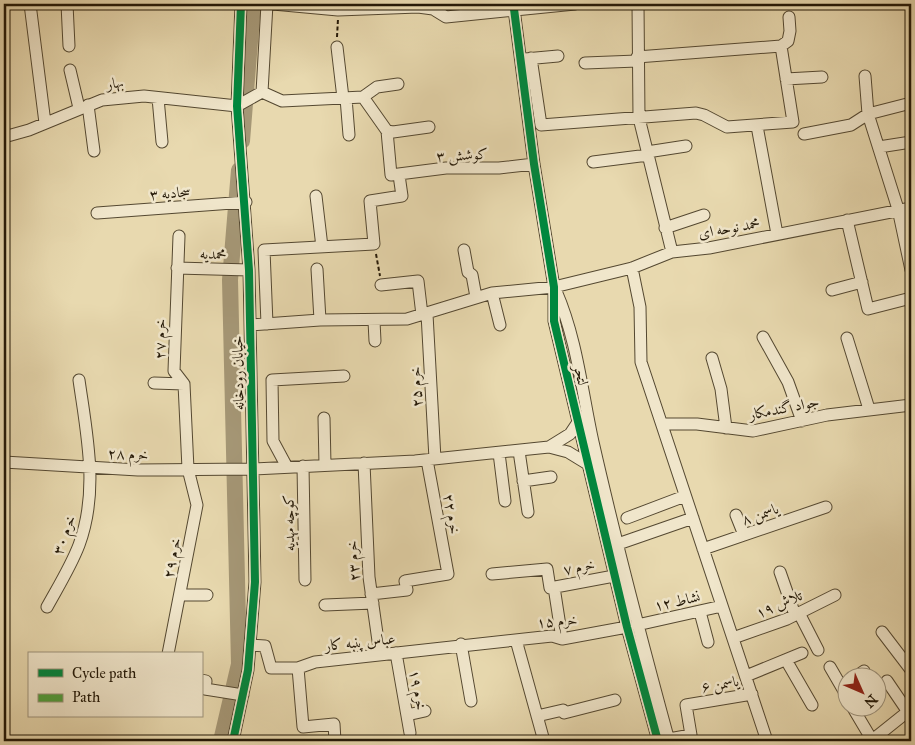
<svg xmlns="http://www.w3.org/2000/svg" width="915" height="745" font-family="'IM FELL Great Primer',Amiri,serif">
  <style>
    .lines { fill: none; stroke-linecap: round; stroke-linejoin: round }
    .river { stroke: #a59776; stroke-width: 16 }
    .minor-casing { stroke: #544831; stroke-width: 13 }
    .path { stroke: #231807; stroke-width: 2; stroke-dasharray: 4 2.5; stroke-linecap: butt }
    .minor { stroke: #f0e6cb; stroke-width: 11 }
    .quiet { stroke: #50a13d; stroke-width: 6; stroke-dasharray: 12 6; stroke-linecap: butt }
    .cycleway-casing { stroke: #f0e6cb; stroke-width: 11 }
    .cycleway { stroke: #00873e; stroke-width: 8 }
    .labels { text-anchor: middle; stroke-width: 5; stroke-linejoin: round; paint-order: stroke }
    .street-label { font-size: 15px; fill: #231807; stroke: #f0e6cb }
  </style>
  <rect width="100%" height="100%" fill="#e8d9af"/>
  <filter id="stains"><feTurbulence type="fractalNoise" baseFrequency=".004" numOctaves="4"/><feColorMatrix values="0 0 0 0 .2 0 0 0 0 .09 0 0 0 0 .02 0 0 0 .5 -.17"/></filter>
  <radialGradient id="worn" r=".72"><stop offset=".6" stop-color="#630" stop-opacity="0"/><stop offset="1" stop-color="#630" stop-opacity=".3"/></radialGradient>
  <g class="lines">
    <!-- river -->
    <path class="river" d="M 242,141 L 253,4
      M 221,741 L 239,664 L 230,280 L 239,170"/>
    <defs>
      <path id="minor" d="M 30,4 L 45,123
        M 67,4 L 69,46
        M 273,4 L 338,10 L 418,7 L 433,9 L 446,17 L 575,4
        M 638,4 L 639,118 L 672,252
        M 514,9 L 534,164 L 554,287 L 554,321 L 627,627 L 658,741
        M 781,46 L 788,41 L 790,31 L 789,17
        M 337,47 L 343,98
        M 531,58 L 541,125 L 696,113 L 704,115 L 727,127 L 793,122 L 781,46 L 637,57
        M 525,59 L 558,56
        M 585,63 L 637,61
        M 70,70 L 79,108
        M 865,76 L 868,114 L 898,209 L 911,270
        M 786,79 L 822,77
        M 262,92 L 282,101 L 363,97 L 387,131 L 391,175 L 446,168 L 499,168 L 534,164
        M 363,97 L 377,87 L 398,84
        M 158,98 L 162,142
        M 346,98 L 349,135
        M 88,105 L 94,151
        M 757,126 L 777,234
        M 387,131 L 393,132 L 429,127
        M 804,134 L 851,125 L 868,114 L 911,103
        M 4,137 L 29,130 L 102,100 L 144,96 L 237,106 L 262,92 L 267,4
        M 879,147 L 911,142
        M 647,152 L 686,146
        M 593,162 L 648,155
        M 316,196 L 322,247
        M 97,213 L 246,202
        M 847,220 L 868,309 L 911,298
        M 665,228 L 704,215
        M 464,250 L 468,272 L 472,275 L 476,297
        M 177,268 L 249,270
        M 632,268 L 640,307 L 641,362 L 767,741
        M 317,269 L 320,320
        M 381,285 L 418,281 L 422,315
        M 832,290 L 862,282
        M 556,291 C 577,339 582,392 593,442 C 616,543 642,642 669,741
        M 492,293 L 500,325
        M 427,314 L 435,459
        M 374,321 L 375,341
        M 267,324 L 264,250 L 374,244 L 370,201 L 402,196 L 399,175
        M 251,325 L 320,320 L 407,319 L 492,293 L 554,287 L 632,268 L 672,252 L 709,248 L 911,208
        M 763,337 L 788,382 L 802,421
        M 847,338 L 869,409
        M 712,358 L 721,389 L 726,428
        M 154,383 L 184,384
        M 324,418 L 325,465
        M 663,424 L 697,424 L 753,431 L 827,415 L 911,405
        M 549,447 L 568,452 L 586,463
        M 519,451 L 528,512
        M 499,453 L 505,501
        M 4,462 L 138,470 L 252,469 L 415,461 L 549,447 L 570,434 L 578,422
        M 364,463 L 369,577 L 380,655
        M 303,466 L 305,580
        M 287,467 L 273,441 L 272,380 L 344,376
        M 523,481 L 551,477
        M 736,515 L 744,535
        M 627,518 L 685,496
        M 618,544 L 693,518
        M 703,549 L 826,507
        M 780,572 L 795,615
        M 492,574 L 547,569 L 550,588 L 614,576
        M 554,587 L 562,639
        M 371,594 L 407,590 L 405,581 L 448,574 L 427,460
        M 180,595 L 207,595
        M 325,605 L 373,603
        M 47,607 C 58,587 71,566 79,545 C 99,491 87,436 79,380
        M 700,612 L 708,642
        M 799,613 L 818,650
        M 637,625 L 722,606
        M 882,632 L 911,670
        M 733,638 L 787,619 L 835,595
        M 516,640 L 544,741
        M 461,644 L 471,701
        M 251,645 L 265,646 L 271,668 L 298,668 L 315,662 L 552,636 L 562,639 L 627,627
        M 396,653 L 410,733
        M 168,654 L 197,505 L 188,469 L 184,384 L 174,371 L 179,236
        M 786,660 L 812,705
        M 830,667 L 848,698
        M 298,668 L 303,727 L 334,724 L 335,741
        M 746,676 L 802,653
        M 854,678 L 864,671
        M 201,680 L 206,681 L 205,689 L 243,695
        M 887,681 L 908,712
        M 853,708 L 872,740
        M 407,715 L 425,711
        M 537,716 L 563,710 L 564,713 L 615,700
        M 669,739 L 691,735 L 686,705 L 752,694
        M 233,741 L 248,670 L 255,582 L 249,270 L 237,106 L 241,4
        M 871,741 L 911,709"/>
    </defs>
    <!-- minor casing -->
    <use href="#minor" class="minor-casing"/>
    <!-- path -->
    <path class="path" d="M 337,37 L 338,19
      M 376,254 L 380,276"/>
    <!-- minor -->
    <use href="#minor" class="minor"/>
    <!-- quiet -->
    <path class="quiet" d="M 13,741 L 14,739"/>
    <defs>
      <path id="cycleway" d="M 514,9 L 534,164 L 554,287 L 554,321 L 627,627 L 658,741
        M 233,741 L 248,670 L 255,582 L 249,270 L 237,106 L 241,4"/>
    </defs>
    <!-- cycleway casing -->
    <use href="#cycleway" class="cycleway-casing"/>
    <!-- cycleway -->
    <use href="#cycleway" class="cycleway"/>
  </g>
  <g class="labels">
    <!-- street labels -->
    <g class="street-label">
      <text transform="translate(115 83) rotate(-8)" y="5">بهار</text>
      <text transform="translate(462 155) rotate(-3)" y="5">کوشش ۳</text>
      <text transform="translate(170 193) rotate(-5)" y="5">سجادیه ۳</text>
      <text transform="translate(729 228) rotate(-10)" y="5">محمد نوحه ای</text>
      <text transform="translate(213 254) rotate(2)" y="5">محمدیه</text>
      <text transform="translate(160 339) rotate(-89)" y="5">خرم ۲۷</text>
      <text transform="translate(238 373) rotate(-91)" y="5">خیابان رودخانه</text>
      <text transform="translate(581 375) rotate(76)" y="5">لتحر</text>
      <text transform="translate(416 387) rotate(-93)" y="5">خرم ۲۵</text>
      <text transform="translate(784 408) rotate(-11)" y="5">جواد گندمکار</text>
      <text transform="translate(128 454) rotate(2)" y="5">خرم ۲۸</text>
      <text transform="translate(452 514) rotate(80)" y="5">خرم ۲۲</text>
      <text transform="translate(760 514) rotate(-19)" y="5">یاسمن ۸</text>
      <text transform="translate(289 523) rotate(-91)" y="5">کوچه مهدیه</text>
      <text transform="translate(64 535) rotate(-70)" y="5">خرم ۳۰</text>
      <text transform="translate(172 558) rotate(-79)" y="5">خرم ۲۹</text>
      <text transform="translate(353 561) rotate(-94)" y="5">خرم ۲۳</text>
      <text transform="translate(579 567) rotate(-11)" y="5">خرم ۷</text>
      <text transform="translate(677 601) rotate(-12)" y="5">نشاط ۱۲</text>
      <text transform="translate(779 604) rotate(-23)" y="5">تلاش ۱۹</text>
      <text transform="translate(557 621) rotate(-4)" y="5">خرم ۱۵</text>
      <text transform="translate(360 642) rotate(-6)" y="5">عباس پنبه کار</text>
      <text transform="translate(720 684) rotate(-10)" y="5">یاسمن ۶</text>
      <text transform="translate(418 690) rotate(80)" y="5">خرم ۱۹</text>
    </g>
  </g>
  <!-- margin -->
  <rect width="915" height="745" fill="none" stroke="#e8d9af" stroke-width="20"/>
  <rect x="5" y="5" width="905" height="735" fill="none" stroke="#231807" stroke-width="2.5"/>
  <rect x="10" y="10" width="895" height="725" fill="none" stroke="#231807"/>
  <!-- legend -->
  <rect x="28" y="652" width="175" height="65" fill="#f0e6cb" stroke="#9e947d"/>
  <rect x="38" y="669" width="25" height="8" fill="#00873e" stroke="#9e947d"/>
  <text x="72" y="678" font-size="15" fill="#231807">Cycle path</text>
  <rect x="38" y="694" width="25" height="8" fill="#50a13d" stroke="#9e947d"/>
  <text x="72" y="702" font-size="15" fill="#231807">Path</text>
  <!-- north arrow -->
  <g transform="translate(862 692) rotate(135)"><circle r="24" fill="#f0e6cb" stroke="#9e947d"/>
  <path d="M0-4L9 19L0 12L-9 19Z" fill="#8f2418"/>
  <text y="-8" font-size="14" font-weight="bold" text-anchor="middle" fill="#231807">N</text>
  </g>
  <rect width="100%" height="100%" filter="url(#stains)"/>
  <rect width="100%" height="100%" fill="url(#worn)"/>
</svg>
